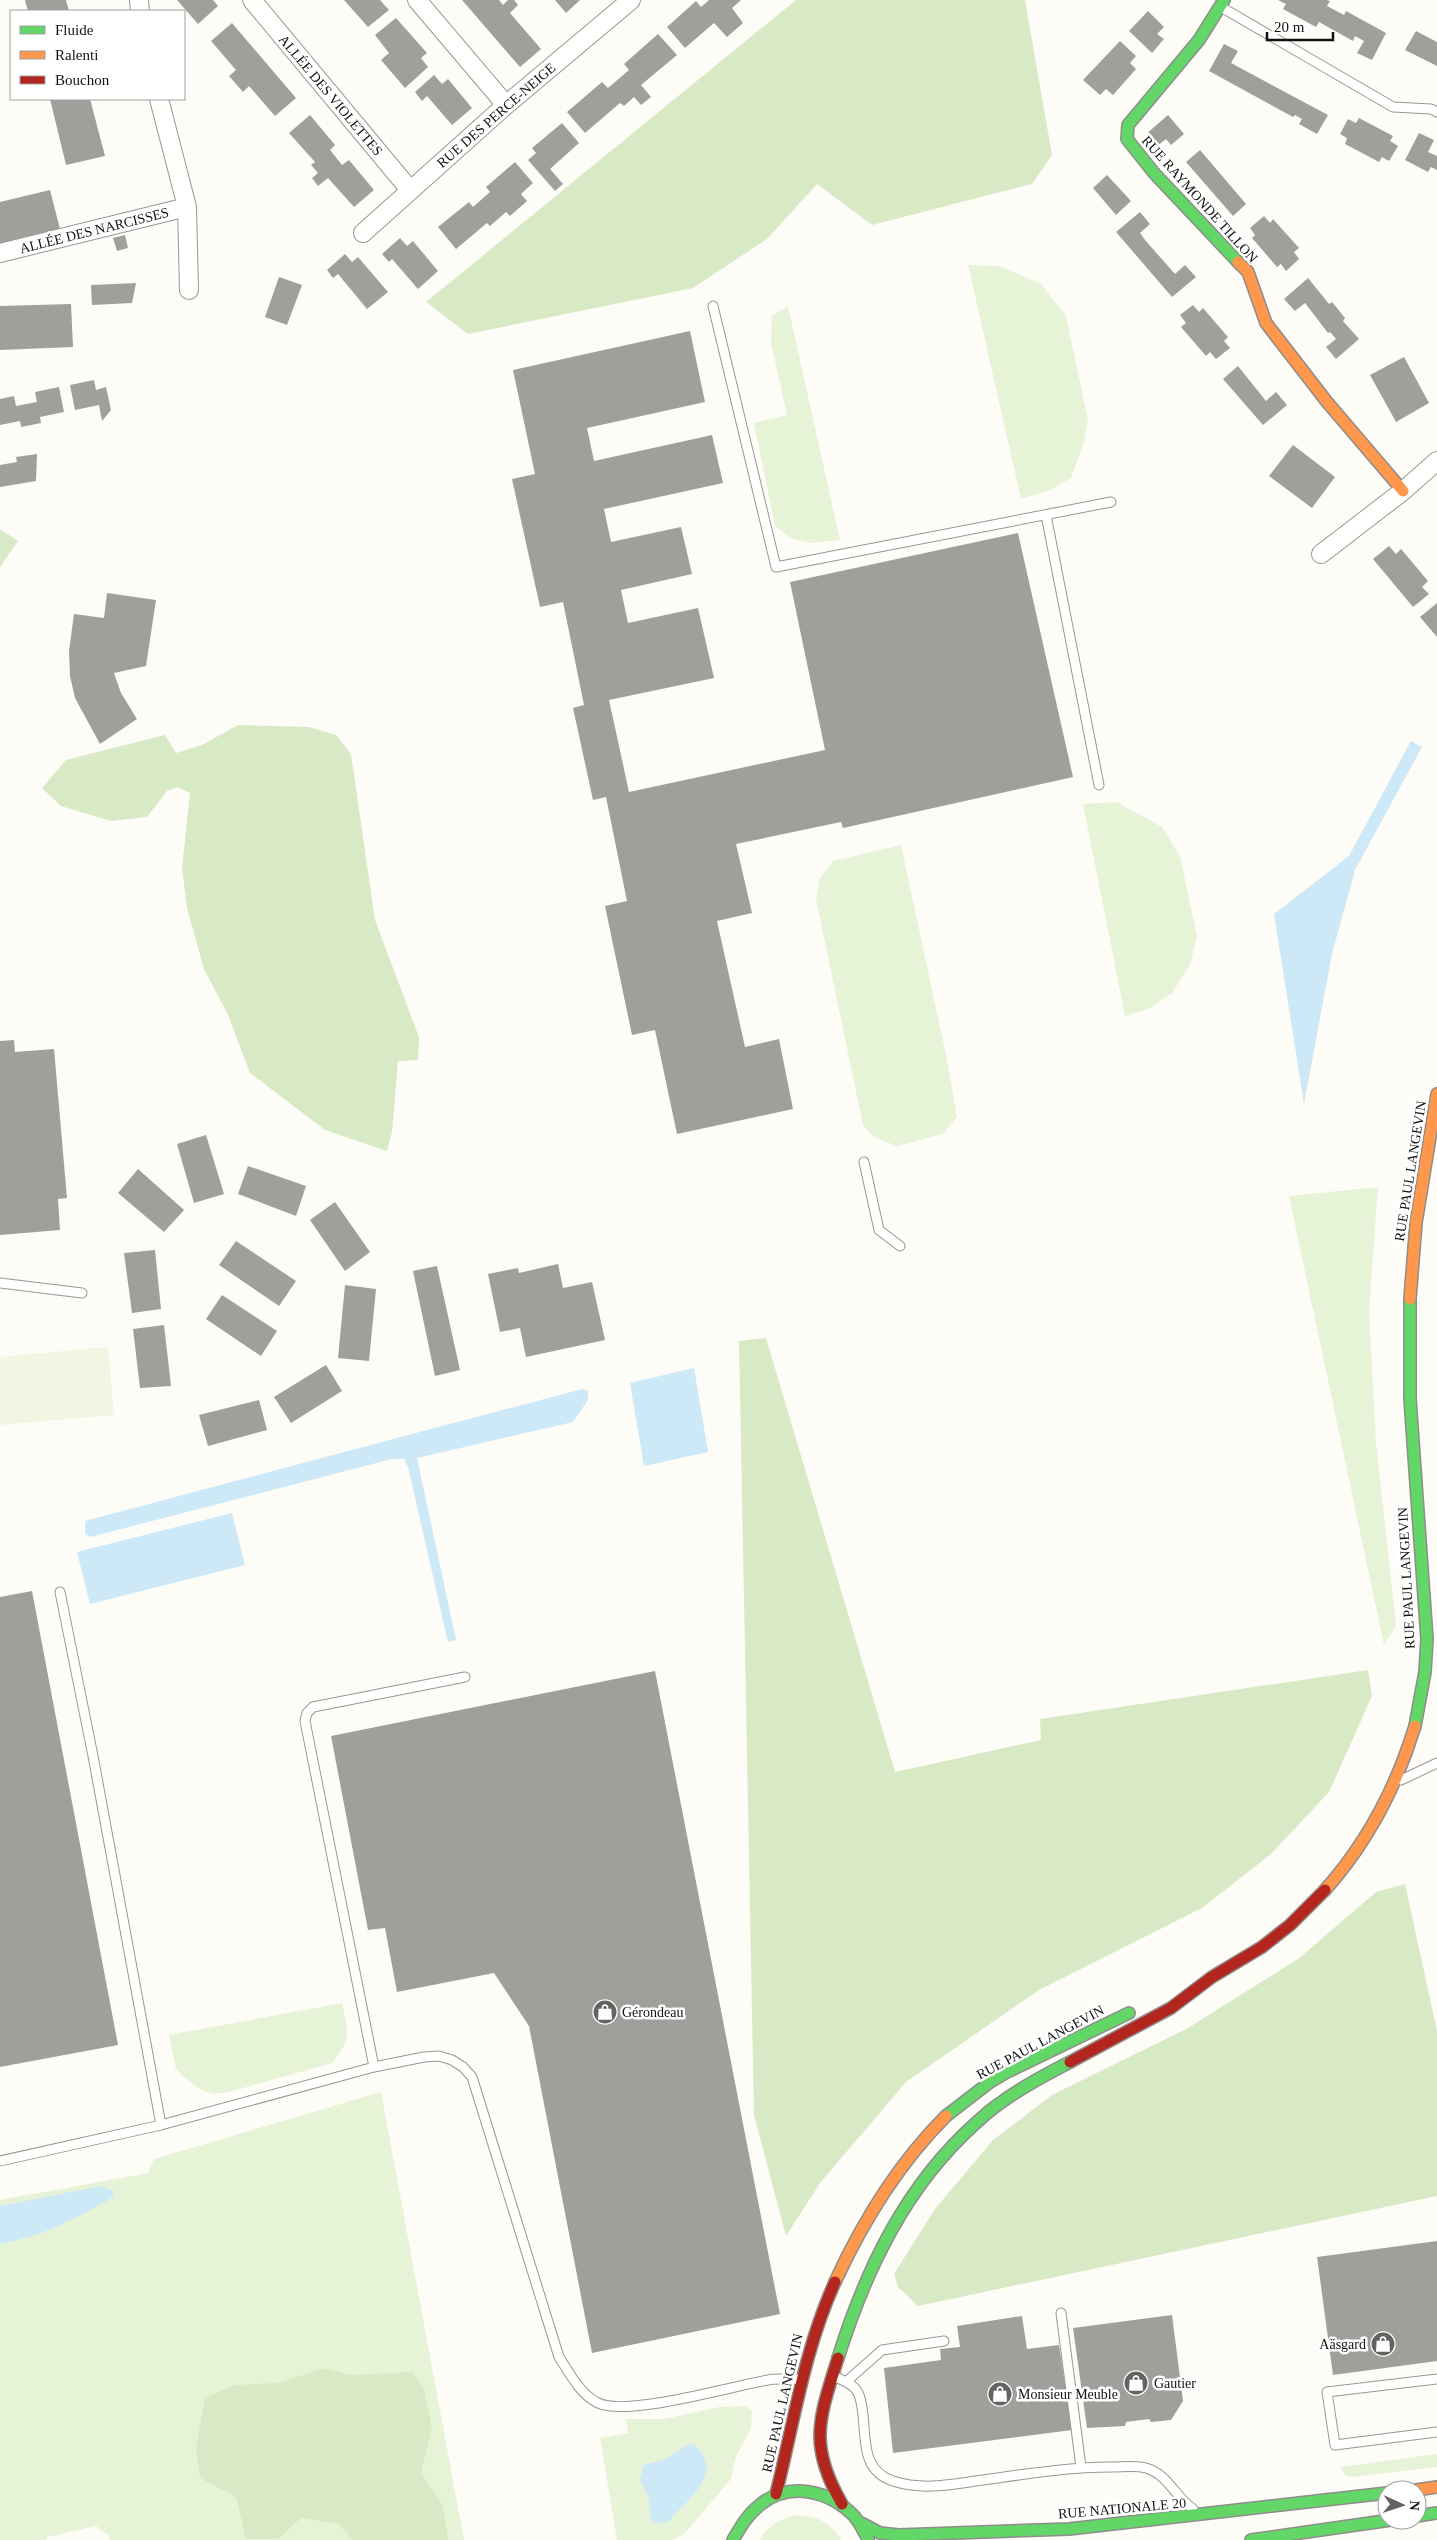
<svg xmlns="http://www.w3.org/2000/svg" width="1437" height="2540" font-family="'Times New Roman',serif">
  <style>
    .green { fill: #e7f3d7 }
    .forest { fill: #d8eac5 }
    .pitch { fill: #f0f6e1 }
    .water { fill: #cde8f7 }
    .building { fill: #a19f9c }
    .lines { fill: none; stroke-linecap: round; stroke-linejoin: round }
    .lane-casing { stroke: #979795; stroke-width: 11 }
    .street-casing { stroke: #979795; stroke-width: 20 }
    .fast-casing { stroke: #8e8d8b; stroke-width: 14 }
    .slow-casing { stroke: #8e8d8b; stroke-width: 14 }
    .jam-casing { stroke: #8e8d8b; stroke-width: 14 }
    .lane { stroke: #fffffe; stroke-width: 9 }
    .street { stroke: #fffffe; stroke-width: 18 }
    .fast { stroke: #63d668; stroke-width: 11 }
    .slow { stroke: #ff974d; stroke-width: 11 }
    .jam { stroke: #b3261e; stroke-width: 11 }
    .labels { text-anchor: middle; stroke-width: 5; stroke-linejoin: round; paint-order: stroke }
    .street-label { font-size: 14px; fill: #111; stroke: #fff }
    .poi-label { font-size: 14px; fill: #111; stroke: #fff; text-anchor: start }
  </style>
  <rect width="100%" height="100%" fill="#fdfcf7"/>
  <!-- green -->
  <path class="green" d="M 968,265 L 1000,266 L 1041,284 L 1066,316 L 1088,420 L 1083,445 L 1071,478 L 1048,491 L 1021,499 Z
    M 788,306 L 840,540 L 810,543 L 790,538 L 775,526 L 754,423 L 787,415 L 771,343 L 772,316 Z
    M 1117,802 L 1162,827 L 1180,856 L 1197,936 L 1190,965 L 1172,993 L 1151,1008 L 1125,1016 L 1083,804 Z
    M 901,845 L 946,1055 L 957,1117 L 943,1134 L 897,1146 L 875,1138 L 863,1125 L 816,899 L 820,878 L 833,861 Z
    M 1378,1187 L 1369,1312 L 1376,1442 L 1396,1626 L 1384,1645 L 1289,1196 Z
    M 342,2003 C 348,2030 352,2041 332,2063 L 229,2092 L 213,2094 L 199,2089 L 184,2077 L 176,2069 L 169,2035 Z
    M 381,2092 L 464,2540 L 110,2540 L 108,2535 L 96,2526 L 48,2537 L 46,2540 L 0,2540 L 0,2200 L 148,2173 L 154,2159 Z
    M 746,2406 L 752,2411 L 751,2429 L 736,2456 L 731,2479 L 684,2534 L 673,2540 L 617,2540 L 600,2438 L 628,2433 L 626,2419 L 664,2419 L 719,2407 Z
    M 1437,2454 L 1437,2467 L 1352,2477 L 1346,2476 L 1340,2467 Z
    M 797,2515 C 817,2516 831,2522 841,2540 L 760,2540 C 768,2525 781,2518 797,2515 Z"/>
  <!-- forest -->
  <path class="forest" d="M 796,0 L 1025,0 L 1052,155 L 1032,184 L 872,225 L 817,184 L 767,239 L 693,288 L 468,334 L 426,302 Z
    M 0,529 L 18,541 L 0,567 Z
    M 238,725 L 309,727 L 336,735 L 351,754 L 375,920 L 419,1037 L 418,1060 L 398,1061 L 392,1132 L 387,1151 L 325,1130 L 250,1073 L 228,1015 L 204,969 L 187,908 L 182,868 L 190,793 L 177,787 L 167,791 L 147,817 L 111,821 L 61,806 L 42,788 L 66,760 L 165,735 L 176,753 L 202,745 Z
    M 766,1338 L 895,1772 L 1041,1740 L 1040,1719 L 1368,1670 L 1372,1696 L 1329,1792 L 1271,1854 L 1202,1908 L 1039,1990 L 906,2082 L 820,2183 L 786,2236 L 754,2115 L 739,1341 Z
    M 1405,1884 L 1437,2031 L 1437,2196 L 918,2306 L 898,2287 L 894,2274 L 935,2209 L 993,2140 L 1052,2095 L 1188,2028 L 1298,1959 L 1376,1892 Z
    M 324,2368 L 349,2375 L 413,2372 L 424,2389 L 432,2427 L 421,2473 L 443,2506 L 448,2540 L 353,2540 L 338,2524 L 301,2518 L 278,2539 L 246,2539 L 236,2497 L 200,2478 L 196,2448 L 205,2398 L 234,2385 L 279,2383 Z"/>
  <!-- pitch -->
  <path class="pitch" d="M 108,1347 L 114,1415 L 0,1425 L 0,1357 Z"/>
  <!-- water -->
  <path class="water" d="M 1411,741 L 1422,747 L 1355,870 L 1332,954 L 1304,1104 L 1274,914 L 1349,856 Z
    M 694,1368 L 708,1452 L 644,1466 L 630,1383 Z
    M 582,1389 L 588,1391 L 588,1400 L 573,1422 L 417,1458 L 456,1640 L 448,1642 L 408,1467 L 404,1459 L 392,1459 L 90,1537 L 85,1533 L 85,1521 Z
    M 232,1513 L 245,1565 L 90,1604 L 77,1552 Z
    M 101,2186 L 113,2191 L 113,2197 C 77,2219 41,2236 0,2244 L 0,2206 Z
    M 693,2444 C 726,2472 690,2497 670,2520 C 663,2524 658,2524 651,2520 L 649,2499 L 640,2480 L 644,2465 L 666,2459 L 687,2445 Z"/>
  <!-- building -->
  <path class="building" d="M 25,0 L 66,0 L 69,11 L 28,11 Z
    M 177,0 L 213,0 L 218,6 L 198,24 Z
    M 344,0 L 380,0 L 389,10 L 368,27 Z
    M 462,0 L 499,0 L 503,5 L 508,0 L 514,0 L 518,5 L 510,13 L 541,49 L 520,67 Z
    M 555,0 L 580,0 L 566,13 Z
    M 709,0 L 741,0 L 732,8 L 743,23 L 727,37 L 714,23 L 685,48 L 667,27 L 696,1 L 701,7 Z
    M 1278,0 L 1327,0 L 1330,1 L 1327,6 L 1344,15 L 1346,11 L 1386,33 L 1372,60 L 1357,53 L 1364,41 L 1355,36 L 1353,41 L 1319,22 L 1316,27 L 1283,9 L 1286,4 Z
    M 1148,11 L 1164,27 L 1157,34 L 1164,39 L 1152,53 L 1129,31 Z
    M 396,18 L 427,53 L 421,58 L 428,67 L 405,88 L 381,60 L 389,53 L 375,35 Z
    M 232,23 L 296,98 L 275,116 L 249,86 L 243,92 L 229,76 L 236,70 L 211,41 Z
    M 1416,31 L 1437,42 L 1437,66 L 1405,50 Z
    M 658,34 L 677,55 L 641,85 L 651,97 L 641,105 L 634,97 L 624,106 L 620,103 L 585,133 L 567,112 L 602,82 L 608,88 L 629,70 L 624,64 Z
    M 1120,41 L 1136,56 L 1130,63 L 1136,69 L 1113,95 L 1106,89 L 1100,95 L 1083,80 Z
    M 1224,44 L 1238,51 L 1231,63 L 1328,115 L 1317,134 L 1299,124 L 1302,119 L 1295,115 L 1293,117 L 1209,71 Z
    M 434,75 L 442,84 L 448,79 L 472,108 L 452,125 L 427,96 L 422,101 L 415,92 Z
    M 50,99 L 90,99 L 105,156 L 66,165 Z
    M 310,115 L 335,145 L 330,150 L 342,165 L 349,160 L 374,190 L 354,207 L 328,178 L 318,186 L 312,178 L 318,173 L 311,165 L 315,162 L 289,133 Z
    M 1168,115 L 1184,134 L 1171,145 L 1166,139 L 1156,147 L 1145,135 Z
    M 1359,118 L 1393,136 L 1390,141 L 1398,146 L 1389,161 L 1382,157 L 1379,162 L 1345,144 L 1347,138 L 1340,134 L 1348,119 L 1356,123 Z
    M 562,123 L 579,143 L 550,169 L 563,184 L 555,191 L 528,160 L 536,153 L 532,148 Z
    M 1419,133 L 1434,140 L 1428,152 L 1437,156 L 1437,170 L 1431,167 L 1428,172 L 1405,160 Z
    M 1200,150 L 1246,204 L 1233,216 L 1186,162 Z
    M 515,162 L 533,183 L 521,194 L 527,201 L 510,216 L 506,212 L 490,226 L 487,223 L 456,249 L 438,227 L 469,202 L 473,207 L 482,199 L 490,192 L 486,187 Z
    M 1107,175 L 1131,201 L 1116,215 L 1093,188 Z
    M 50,190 L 60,229 L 0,244 L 0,202 Z
    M 1140,212 L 1150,224 L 1140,233 L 1145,240 L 1175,274 L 1185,265 L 1196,277 L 1172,297 L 1116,232 Z
    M 1264,216 L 1270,223 L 1273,219 L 1299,248 L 1294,252 L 1299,259 L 1286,271 L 1281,264 L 1277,267 L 1252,238 L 1255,235 L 1250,228 Z
    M 125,235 L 128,248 L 117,251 L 113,238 Z
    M 400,238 L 407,246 L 413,241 L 438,271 L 418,289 L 392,259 L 389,262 L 382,254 Z
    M 345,254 L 352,262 L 358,257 L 388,292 L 367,309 L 338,274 L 333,278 L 327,270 Z
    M 279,277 L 302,285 L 287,325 L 265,317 Z
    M 1308,278 L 1329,304 L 1332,302 L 1345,318 L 1343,321 L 1359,339 L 1336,359 L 1326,347 L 1336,339 L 1330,332 L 1328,333 L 1305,303 L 1295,311 L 1284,299 Z
    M 136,283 L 132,303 L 92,305 L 91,285 Z
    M 71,304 L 73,347 L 0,350 L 0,306 Z
    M 1193,305 L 1199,312 L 1203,308 L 1228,337 L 1224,341 L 1230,348 L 1216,359 L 1210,352 L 1206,356 L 1181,327 L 1186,323 L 1180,315 Z
    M 690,331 L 705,402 L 587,428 L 594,461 L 712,435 L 723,483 L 604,509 L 611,542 L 681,527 L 692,574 L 621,590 L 628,623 L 698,608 L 714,678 L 609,700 L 629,792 L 825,750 L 790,582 L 1018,533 L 1073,777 L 843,828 L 841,822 L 736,844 L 752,913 L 717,921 L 745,1047 L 779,1039 L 793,1109 L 677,1134 L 655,1030 L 632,1035 L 605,906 L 627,901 L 606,797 L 593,800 L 573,708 L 584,705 L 563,602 L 540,607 L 512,479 L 535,474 L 513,370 Z
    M 1404,357 L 1429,403 L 1396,422 L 1370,375 Z
    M 1238,366 L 1266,401 L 1276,392 L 1287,405 L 1263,425 L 1223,379 Z
    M 94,380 L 96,390 L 106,387 L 111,410 L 102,421 L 99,405 L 75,410 L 70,385 Z
    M 59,387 L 64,412 L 40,417 L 41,423 L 21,427 L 20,421 L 0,425 L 0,399 L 14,396 L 16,406 L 37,402 L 35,392 Z
    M 1293,445 L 1335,477 L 1312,508 L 1269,476 Z
    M 37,454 L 36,481 L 0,487 L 0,465 L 17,462 L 16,457 Z
    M 1389,546 L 1396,554 L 1401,549 L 1428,581 L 1422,587 L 1429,594 L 1413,607 L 1373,559 Z
    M 107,593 L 156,600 L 146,666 L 114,673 L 121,693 L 137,719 L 100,744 L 75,698 L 70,676 L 69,651 L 74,614 L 104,618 Z
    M 1437,603 L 1437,637 L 1420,617 Z
    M 14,1040 L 15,1052 L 54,1049 L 67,1198 L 58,1199 L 60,1230 L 0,1235 L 0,1041 Z
    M 206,1135 L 224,1194 L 194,1203 L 177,1144 Z
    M 248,1166 L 306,1186 L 296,1216 L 238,1194 Z
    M 138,1169 L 184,1210 L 164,1232 L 118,1193 Z
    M 335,1202 L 370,1252 L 345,1271 L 310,1220 Z
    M 236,1241 L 296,1281 L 279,1306 L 219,1265 Z
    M 155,1250 L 161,1309 L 132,1313 L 124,1253 Z
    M 558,1264 L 563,1288 L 592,1282 L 605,1340 L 526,1357 L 520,1328 L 500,1332 L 488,1274 L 518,1268 L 519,1273 Z
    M 437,1266 L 460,1370 L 435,1376 L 413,1271 Z
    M 345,1285 L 376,1289 L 369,1361 L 338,1358 Z
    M 222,1295 L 277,1331 L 261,1356 L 206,1319 Z
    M 164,1325 L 171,1386 L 140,1388 L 133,1329 Z
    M 326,1365 L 342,1391 L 291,1423 L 274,1397 Z
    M 259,1400 L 267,1430 L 208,1446 L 199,1415 Z
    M 32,1591 L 118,2045 L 0,2067 L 0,1597 Z
    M 655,1671 L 780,2314 L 592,2353 L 529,2026 L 494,1973 L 397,1992 L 385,1928 L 368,1930 L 331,1736 Z
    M 1437,2241 L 1437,2361 L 1333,2375 L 1317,2257 Z
    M 1172,2315 L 1183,2401 L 1171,2420 L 1151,2422 L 1149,2419 L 1126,2422 L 1125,2426 L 1087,2428 L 1073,2328 Z
    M 1022,2316 L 1027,2349 L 1059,2345 L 1072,2430 L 893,2453 L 884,2368 L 941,2360 L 940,2349 L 960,2347 L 957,2326 Z"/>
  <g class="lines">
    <defs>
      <path id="lane" d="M 1221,7 L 1393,107 L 1431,109 L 1437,112
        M 713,306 L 776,567 L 1111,502
        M 1046,515 L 1099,785
        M 864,1162 L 879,1230 L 900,1246
        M 0,1283 L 82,1293
        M 60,1592 L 93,1756 L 161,2125
        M 1401,1780 L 1437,1763
        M 374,2067 L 305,1721 L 307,1713 L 313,1707 L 465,1677
        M 0,2161 L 161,2125 L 374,2067 L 424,2057 L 439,2056 L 452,2060 L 463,2067 L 472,2077 L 559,2357 C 570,2374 580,2394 598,2403 C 627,2417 732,2386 768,2380 C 777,2378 788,2380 798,2379
        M 1061,2313 L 1081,2467
        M 833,2376 C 842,2380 855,2384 859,2395 C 870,2424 854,2468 893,2481 C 924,2491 953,2484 983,2480 C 1026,2474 1069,2467 1112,2467 C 1122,2467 1136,2465 1146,2468 C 1169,2475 1174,2496 1193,2509
        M 1437,2379 L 1327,2392 L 1335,2445 L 1437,2432
        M 847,2381 L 882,2350 L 944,2341"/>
      <path id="street" d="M 139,0 L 140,11
        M 252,0 L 410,190
        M 417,0 L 506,105
        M 187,207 L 189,290
        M 363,233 L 506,105 L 631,0
        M 0,253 L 187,207 L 159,99
        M 1321,554 L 1403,491 L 1437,461"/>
      <path id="fast" d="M 1224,0 L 1199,40 L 1128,125 L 1127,139 L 1154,173 L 1238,262
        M 1410,1299 L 1410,1399 L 1427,1639 L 1425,1672 L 1415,1726
        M 946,2116 L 990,2082 L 1007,2072 L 1129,2013
        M 838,2358 C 866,2269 906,2185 977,2122 C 1004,2097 1037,2079 1070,2062
        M 1417,2516 L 1437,2513
        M 861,2523 L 880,2533 L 899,2535 L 1069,2529 L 1387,2493
        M 733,2540 C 741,2526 748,2514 761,2504 C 790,2481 830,2491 854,2516 C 860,2523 864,2532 868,2539
        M 1251,2540 L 1391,2520"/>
      <path id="slow" d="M 1238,262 L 1248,272 L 1266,323 L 1327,402 L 1403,491
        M 1410,1299 L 1416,1223 L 1437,1094
        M 1325,1890 C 1368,1842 1396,1788 1415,1726
        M 835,2282 C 863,2221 898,2164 946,2116
        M 1416,2490 L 1437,2487"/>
      <path id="jam" d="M 1070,2062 L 1171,2008 L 1212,1977 L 1262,1947 L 1290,1925 L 1325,1890
        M 838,2358 C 819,2419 808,2445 842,2504
        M 776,2494 C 794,2422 804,2350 835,2282"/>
    </defs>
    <!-- lane casing -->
    <use href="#lane" class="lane-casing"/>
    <!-- street casing -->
    <use href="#street" class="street-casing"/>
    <!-- fast casing -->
    <use href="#fast" class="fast-casing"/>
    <!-- slow casing -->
    <use href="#slow" class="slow-casing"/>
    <!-- jam casing -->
    <use href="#jam" class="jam-casing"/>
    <!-- lane -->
    <use href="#lane" class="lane"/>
    <!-- street -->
    <use href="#street" class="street"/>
    <!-- fast -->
    <use href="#fast" class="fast"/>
    <!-- slow -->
    <use href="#slow" class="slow"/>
    <!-- jam -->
    <use href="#jam" class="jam"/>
  </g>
  <!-- icons -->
  <defs>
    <symbol id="shop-disc" viewBox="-11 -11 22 22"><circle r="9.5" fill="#646362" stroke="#fff"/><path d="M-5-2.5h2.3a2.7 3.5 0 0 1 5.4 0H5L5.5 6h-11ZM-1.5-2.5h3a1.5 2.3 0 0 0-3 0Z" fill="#fff"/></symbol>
  </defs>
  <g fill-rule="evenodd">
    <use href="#shop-disc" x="591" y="1998" width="28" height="28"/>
    <use href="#shop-disc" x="1369" y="2330" width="28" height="28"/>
    <use href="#shop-disc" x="1122" y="2369" width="28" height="28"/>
    <use href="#shop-disc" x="986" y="2380" width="28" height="28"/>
  </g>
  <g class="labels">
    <!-- street labels -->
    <g class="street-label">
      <text transform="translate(331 95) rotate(50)" y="5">ALLÉE DES VIOLETTES</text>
      <text transform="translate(496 115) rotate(-41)" y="5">RUE DES PERCE-NEIGE</text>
      <text transform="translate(1200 199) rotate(48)" y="5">RUE RAYMONDE TILLON</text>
      <text transform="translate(94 230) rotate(-14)" y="5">ALLÉE DES NARCISSES</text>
      <text transform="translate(1410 1171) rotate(-81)" y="5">RUE PAUL LANGEVIN</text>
      <text transform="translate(1406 1578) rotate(-93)" y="5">RUE PAUL LANGEVIN</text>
      <text transform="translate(1040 2042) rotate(-28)" y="5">RUE PAUL LANGEVIN</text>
      <text transform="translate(782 2403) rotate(-77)" y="5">RUE PAUL LANGEVIN</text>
      <text transform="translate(1122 2508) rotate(-5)" y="5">RUE NATIONALE 20</text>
    </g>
    <!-- poi labels -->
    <g class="poi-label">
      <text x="622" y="2017">Gérondeau</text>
      <text x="1366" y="2349" text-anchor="end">Aäsgard</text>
      <text x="1154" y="2388">Gautier</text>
      <text x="1018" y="2399">Monsieur Meuble</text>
    </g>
  </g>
  <!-- legend -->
  <rect x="10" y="10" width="175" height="90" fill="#ffffff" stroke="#a0a0a0"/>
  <rect x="20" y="26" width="25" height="8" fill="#63d668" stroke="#a0a0a0"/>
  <text x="55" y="35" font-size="15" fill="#111111">Fluide</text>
  <rect x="20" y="51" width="25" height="8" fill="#ff974d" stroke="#a0a0a0"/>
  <text x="55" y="60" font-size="15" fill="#111111">Ralenti</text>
  <rect x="20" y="76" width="25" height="8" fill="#b3261e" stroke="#a0a0a0"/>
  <text x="55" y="85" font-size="15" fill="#111111">Bouchon</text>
  <!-- north arrow -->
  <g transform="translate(1402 2505) rotate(93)"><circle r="24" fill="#ffffff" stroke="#a0a0a0"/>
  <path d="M0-4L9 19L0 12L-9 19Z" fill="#646362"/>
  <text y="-8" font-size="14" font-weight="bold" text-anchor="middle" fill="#111111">N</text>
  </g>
  <!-- scale -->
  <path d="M1267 32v8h66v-8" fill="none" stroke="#111111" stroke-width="2.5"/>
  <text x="1274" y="32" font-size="15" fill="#111111" stroke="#ffffff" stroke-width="4" paint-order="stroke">20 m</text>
</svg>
